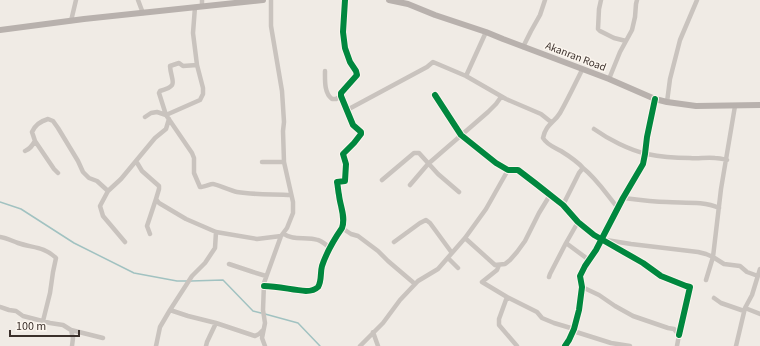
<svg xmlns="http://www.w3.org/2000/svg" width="760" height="346" font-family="'Source Sans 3',sans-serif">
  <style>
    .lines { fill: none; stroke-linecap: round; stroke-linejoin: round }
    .stream { stroke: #a1c2c1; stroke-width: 1.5 }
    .minor { stroke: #c9c3be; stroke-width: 4.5 }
    .major { stroke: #b8b1ad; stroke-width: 6 }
    .cycleway-casing { stroke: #fbf5ee; stroke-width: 8 }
    .cycleway { stroke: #00873e; stroke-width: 6 }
    .labels { text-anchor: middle; stroke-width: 3; stroke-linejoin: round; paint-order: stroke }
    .street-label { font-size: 11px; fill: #3b302b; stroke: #fbf5ee }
  </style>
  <rect width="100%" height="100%" fill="#f0ebe5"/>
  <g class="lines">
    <!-- stream -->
    <path class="stream" d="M 0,202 L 21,209 L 74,243 L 134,273 L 177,281 L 187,281
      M 191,281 L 223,280 L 253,311 L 261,313
      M 265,314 L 298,323 L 320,346"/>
    <!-- minor -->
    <path class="minor" d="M 138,0 L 141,8 L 143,13
      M 202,0 L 202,6
      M 601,0 L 599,9 L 598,29 L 600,31 L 614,38 L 626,41
      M 195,7 L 193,33 L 197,65 L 203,88 L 203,94 L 200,100 L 166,115 L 159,93 L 160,91 C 180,85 171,82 170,66 L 179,63 L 183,66 L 197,65
      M 71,21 L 76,0
      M 523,47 L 531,31 L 540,15 L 545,0
      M 325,71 C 325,80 324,93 332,99 L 336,99 L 341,96
      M 466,76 L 486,32
      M 609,79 L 620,52 L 632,30 L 635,17 L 636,4 L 637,0
      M 435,95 L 461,135 L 496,163 L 508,170 L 518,170 L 535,183 L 563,205 L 578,222 L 594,235 L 643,263 L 661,276 L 686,286 L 690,287 L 679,335
      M 667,102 L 670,79 L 680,40 L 697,0
      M 347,110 L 427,67 L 433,62 L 466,76 L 506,99 L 541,114 L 551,122
      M 145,117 L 151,113 L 157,112 L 166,115 L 192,153 L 194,158 L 194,173 L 200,187 C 204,187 210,184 213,184 C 216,184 231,191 237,192 C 254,195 273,194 291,195
      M 594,129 C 608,139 629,150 647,154 C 661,157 675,158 690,158 C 698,159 706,157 715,158 C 719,158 723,159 727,160
      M 25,151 C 30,149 32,146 35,141
      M 136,161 L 142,171 L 159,186 L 159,189 L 156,199 L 159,203 L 186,219 L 216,232 L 257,239 L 281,236
      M 262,162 L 284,162
      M 583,168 C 597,179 607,195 618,208
      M 58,173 L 54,169 L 35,141 L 32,132 C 35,125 41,121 48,119 L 53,121 L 58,128 L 78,161 L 83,172 L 89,178 L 97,181 L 108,191
      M 382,180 L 414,153 L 419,153 L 438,174 L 459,192
      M 410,185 L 428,164 L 488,112 L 496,104 L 501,97
      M 623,198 C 638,200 652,202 667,202 C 683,203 704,201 719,208
      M 563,205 L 579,173 L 583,168 C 577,161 569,156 561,151 C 554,147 547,145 543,138 C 546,124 554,123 560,113 C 568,99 575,84 582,70
      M 342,228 L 351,234 L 358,236 L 378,251 L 388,261 L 415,284
      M 150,234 L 147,226 L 156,199
      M 284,234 C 293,241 307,236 318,240 C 322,241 326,245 329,247
      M 0,237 C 7,238 12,241 18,243 C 32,248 44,246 56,258 L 53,272 L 50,293 L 43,321
      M 465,238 L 495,265 L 505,264 L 510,260 L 517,252 L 525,241 L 539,213 L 550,195
      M 606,240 L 631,244 L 698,252 L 706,254 L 713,257 L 724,264 L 740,266 L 747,272 L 758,276
      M 125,242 L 103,216 L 100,206 L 108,191 L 121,179 L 155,138 L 166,129 L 169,119
      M 394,242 L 420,223 L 426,220 L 430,223 L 452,253
      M 566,243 L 589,260
      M 448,258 L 458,268
      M 229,264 L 253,272 L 266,276
      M 499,265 L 497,270 L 482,282 L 507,297 L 499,319 L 499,325 L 517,346
      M 549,277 L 550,274 L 566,243 L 578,222
      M 706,280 L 713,257 L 721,189 L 735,106
      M 264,286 C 278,286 292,290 306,291 C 310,291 315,290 318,287 C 322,281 320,273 322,266 C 327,251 333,241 342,228 C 346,217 340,206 339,195 C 338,191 338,186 337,182 L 345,181 L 346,164 L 343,154 L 354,143 L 361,134 L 361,132 L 353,125 L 341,96 L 341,93 L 357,75 L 356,71 L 350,62 L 345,48 L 343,32 L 345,0
      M 582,287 L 599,295 L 615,306 L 633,316 L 668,328 L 674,329 L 679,335 L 677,346
      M 507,297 L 537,312 L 542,318 L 554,323 L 574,329
      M 714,298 L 721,303 L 744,311
      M 0,307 L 9,310 L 16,311 L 23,316 L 50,323 L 63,325 L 71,330 L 103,338
      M 745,308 L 760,314
      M 170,310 L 188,316 L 216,323 L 255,336 L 259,334 L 263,330
      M 71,330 L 73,338 L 72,346
      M 573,331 L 611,343 L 630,346
      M 373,332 L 378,346
      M 156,346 L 160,327 L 170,310 L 192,276 L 205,263 L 215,248 L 216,232
      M 206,346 L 207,342 L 216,323
      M 265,346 L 262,338 L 265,323 L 263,310 L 264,283 L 281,236 L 287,228 L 293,213 L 293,202 L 284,162 L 283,131 L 284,122 L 282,91 L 271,26 L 271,0
      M 360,346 L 383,323 L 400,300 L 418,281 L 438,269 L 465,238 L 486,209 L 508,170
      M 565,346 L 569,340 L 574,329 L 579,310 L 582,287 L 580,276 L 585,266 L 596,250 L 623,198 L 643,164 L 645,154 L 647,137 L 655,99
      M 736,346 L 745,308 L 752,295 L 760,269"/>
    <!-- major -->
    <path class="major" d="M 389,0 L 408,4 L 435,15 L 486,32 L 503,39 L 609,79 L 655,99 L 667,102 L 696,106 L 760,105
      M 0,30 L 84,19 L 263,0"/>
    <defs>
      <path id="cycleway" d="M 435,95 L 461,135 L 496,163 L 508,170 L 518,170 L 535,183 L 563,205 L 578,222 L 594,235 L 643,263 L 661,276 L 686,286 L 690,287 L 679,335
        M 264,286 C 278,286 292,290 306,291 C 310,291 315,290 318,287 C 322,281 320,273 322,266 C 327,251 333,241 342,228 C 346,217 340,206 339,195 C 338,191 338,186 337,182 L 345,181 L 346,164 L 343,154 L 354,143 L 361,134 L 361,132 L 353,125 L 341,96 L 341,93 L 357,75 L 356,71 L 350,62 L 345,48 L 343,32 L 345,0
        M 565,346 L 569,340 L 574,329 L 579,310 L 582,287 L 580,276 L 585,266 L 596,250 L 623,198 L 643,164 L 645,154 L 647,137 L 655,99"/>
    </defs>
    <!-- cycleway casing -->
    <use href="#cycleway" class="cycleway-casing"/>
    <!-- cycleway -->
    <use href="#cycleway" class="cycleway"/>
  </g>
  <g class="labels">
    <!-- street labels -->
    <g class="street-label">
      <text transform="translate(576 56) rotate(21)" y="4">Akanran Road</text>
    </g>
  </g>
  <!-- scale -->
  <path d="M10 330v6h69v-6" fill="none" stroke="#3b302b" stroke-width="2"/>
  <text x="16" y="330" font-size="12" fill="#3b302b" stroke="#fbf5ee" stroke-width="3" paint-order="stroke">100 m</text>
</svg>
